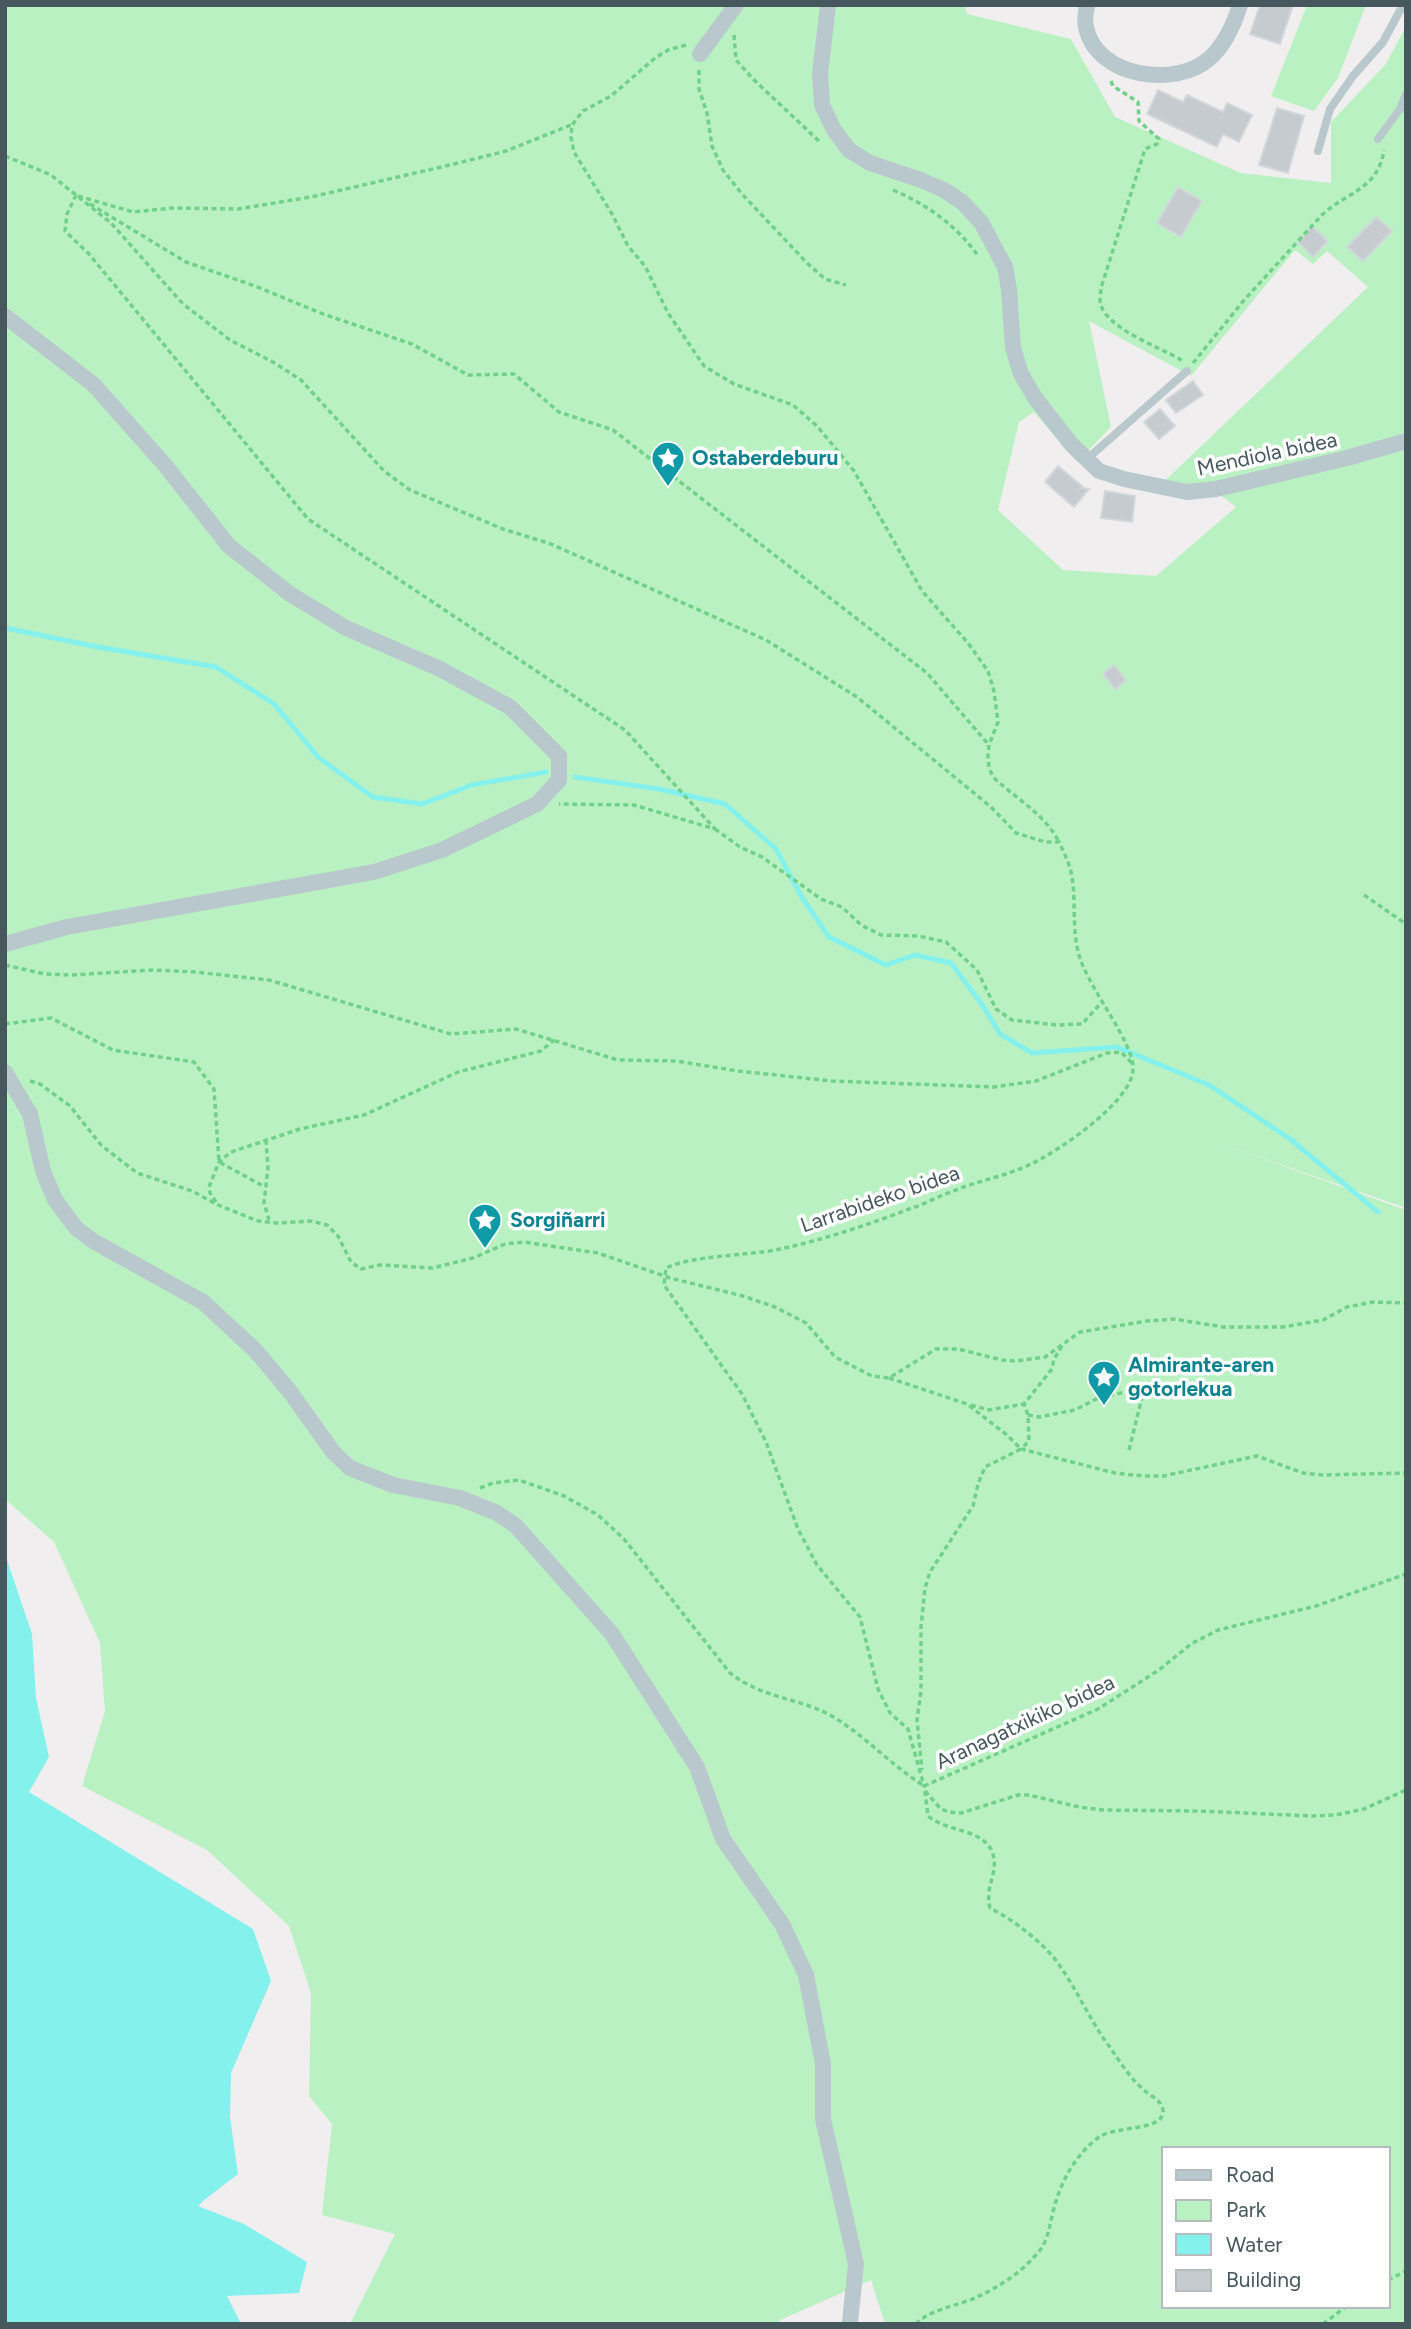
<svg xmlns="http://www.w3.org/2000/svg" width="1411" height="2329" font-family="Figtree,sans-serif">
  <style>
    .green { fill: #baf1c2; fill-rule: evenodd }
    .water { fill: #85f1ed }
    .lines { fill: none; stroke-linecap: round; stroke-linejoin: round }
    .stream { stroke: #85f1ed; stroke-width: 5 }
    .building { fill: #c5cbcf; stroke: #d2d7db; stroke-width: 2 }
    .path { stroke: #71d18a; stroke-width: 3.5; stroke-dasharray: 5 3.5; stroke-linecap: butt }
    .service { stroke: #b9c8cc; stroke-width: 8 }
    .minor { stroke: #b9c8cc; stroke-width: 16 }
    .labels { text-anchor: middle; stroke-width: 7; stroke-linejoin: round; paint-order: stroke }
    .street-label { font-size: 21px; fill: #46585d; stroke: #fff }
    .culture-label { font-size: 21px; font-weight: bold; fill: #0d838f; stroke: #fff; text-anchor: start }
  </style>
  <rect width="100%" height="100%" fill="#f1eeef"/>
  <!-- green -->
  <path class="green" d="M 5,5 L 965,5 L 967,14 L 1071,39 L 1115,117 L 1241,173 L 1331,183 L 1331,122 L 1385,65 L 1406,27 L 1406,1208 L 1216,1142 L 1406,1210 L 1406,2324 L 885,2324 L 871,2280 L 780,2320 L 779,2324 L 350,2324 L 395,2234 L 322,2215 L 332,2124 L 309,2096 L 311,1993 L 289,1926 L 207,1850 L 82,1786 L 105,1711 L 100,1643 L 54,1542 L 5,1499 ZM 1295,250 L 1313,264 L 1327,251 L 1368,287 L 1152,493 L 1219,494 L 1236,507 L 1156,576 L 1063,570 L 998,510 L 1019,422 L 1034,412 L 1077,462 L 1111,427 L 1089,321 L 1191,376 ZM 1164,2149 L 1388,2149 L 1388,2306 L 1164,2306 Z
    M 1307,5 L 1366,5 L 1338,78 L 1314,111 L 1271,96 Z"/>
  <!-- water -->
  <path class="water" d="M 5,1554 L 32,1634 L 36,1698 L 49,1757 L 29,1792 L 253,1929 L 271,1981 L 231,2073 L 230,2117 L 238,2174 L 203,2201 L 198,2206 L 244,2224 L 307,2262 L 299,2293 L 227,2296 L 241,2324 L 5,2324 Z"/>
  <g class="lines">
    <!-- stream -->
    <path class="stream" d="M 5,628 L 98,647 L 216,667 L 274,704 L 319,758 L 373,797 L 422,804 L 472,785 L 546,772
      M 575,777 L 659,789 L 725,804 L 776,849 L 801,896 L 829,937 L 886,965 L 915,955 L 951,963 L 983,1006 L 1000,1034 L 1032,1053 L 1117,1047 L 1209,1085 L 1290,1139 L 1378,1212"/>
  </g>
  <!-- building -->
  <path class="building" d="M 1260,5 L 1293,5 L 1280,44 L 1250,34 Z
    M 1158,90 L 1183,102 L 1187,95 L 1223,112 L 1227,103 L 1252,115 L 1239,142 L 1223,134 L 1217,147 L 1147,114 Z
    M 1277,108 L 1304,116 L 1288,173 L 1259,165 Z
    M 1178,187 L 1202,201 L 1181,237 L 1157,223 Z
    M 1376,217 L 1392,231 L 1363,261 L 1347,247 Z
    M 1312,226 L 1328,241 L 1313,257 L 1298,242 Z
    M 1193,381 L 1203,395 L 1176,413 L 1166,400 Z
    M 1160,409 L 1175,426 L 1159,439 L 1144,422 Z
    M 1058,466 L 1083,487 L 1081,488 L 1089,489 L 1074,507 L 1045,482 Z
    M 1105,491 L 1135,496 L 1132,522 L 1101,518 Z
    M 1114,665 L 1126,680 L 1115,689 L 1103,674 Z"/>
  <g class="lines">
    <!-- path -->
    <path class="path" d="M 734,35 L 736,60 L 753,79 L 820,142
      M 686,45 L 668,50 L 655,58 L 611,96 L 583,111 L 572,125 L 571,137 L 574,152 L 612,214 L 628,246 L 645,266 L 668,313 L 704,366 L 734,384 L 793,405 L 817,426 L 854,471 L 922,591 L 968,643 L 988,671 L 994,691 L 998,722 L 989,745 L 988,756 L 989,768 L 993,777 C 1016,799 1044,813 1059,842
      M 699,70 L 699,89 L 707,113 L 712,146 L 723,170 L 742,194 L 807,263 L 825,279 L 846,285
      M 1111,81 L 1113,86 L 1138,102 L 1139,121 L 1159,139 L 1157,144 L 1145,149 L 1101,288 C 1101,293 1099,301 1101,305 C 1107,328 1160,348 1180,359 L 1182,362
      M 5,156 L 51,175 L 111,223 L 183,304 L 230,340 L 273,362 L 301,380 L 384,471 L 410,490 L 503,529 L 551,544 L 766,640 L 857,697 L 991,807 L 1016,833 L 1045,842 L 1059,842 C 1064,853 1070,864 1072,877 C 1076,901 1072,927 1078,951 C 1085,985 1135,1042 1133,1070 C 1131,1102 1059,1151 1031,1164 C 1007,1176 980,1180 956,1190 C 941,1195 927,1203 912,1208 C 870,1224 823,1240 780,1249 C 747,1256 693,1255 666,1268 L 664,1285 L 742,1394 L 766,1442 L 798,1529 L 817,1565 L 860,1617 L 878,1689 L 890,1713 L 908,1729 L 924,1786
      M 893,190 C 928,205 957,226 979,257
      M 76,195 L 67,214 L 65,231 L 89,254 L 308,519 L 625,730 L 715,829 L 634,805 L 559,804
      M 78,196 L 133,212 L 172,208 L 238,209 L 311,197 L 450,165 L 506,151 L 571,125
      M 90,204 L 186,262 L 255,286 L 323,314 L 412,344 L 468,375 L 514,374 L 559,412 L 613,430 L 927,673 L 989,745
      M 1193,363 L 1245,299 L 1322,215 C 1346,192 1378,190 1384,150
      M 715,829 L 740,847 L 762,857 L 821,899 L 842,907 L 861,925 L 881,935 L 919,936 L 946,942 L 977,970 L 996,1009 L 1012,1020 L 1057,1025 L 1082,1024 L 1102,1002
      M 1364,895 L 1406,924
      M 5,965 L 45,974 L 71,975 L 154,970 L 195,972 L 269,980 L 451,1034 L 516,1029 L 618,1060 L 676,1061 L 738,1071 L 832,1081 L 994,1087 L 1036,1081 L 1107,1053 L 1121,1052 L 1132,1063
      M 5,1024 L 51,1018 L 113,1050 L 194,1062 L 214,1089 L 219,1162 L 265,1187
      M 30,1081 L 40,1084 L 70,1106 L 101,1145 L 137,1173 L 192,1191 L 218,1205 L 258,1221 L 277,1223 L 311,1221 L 327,1225 L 338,1236 L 351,1262 L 361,1269 L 380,1265 L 432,1268 L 473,1258 L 505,1244 L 524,1242 L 598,1253 L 670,1278 L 743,1296 L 775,1307 L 806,1323 L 835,1357 L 872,1376 L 889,1378 L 936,1349 L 958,1349 L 1002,1360 L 1016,1361 L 1045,1357 L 1080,1332 L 1147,1321 L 1174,1319 L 1223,1327 L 1283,1327 L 1323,1320 L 1347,1307 L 1373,1302 L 1406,1303
      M 266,1140 L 268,1168 L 264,1203 L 269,1220
      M 216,1202 L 210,1193 L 209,1187 L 219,1162 L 231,1152 L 300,1129 L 364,1115 L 458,1072 L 541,1051 L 554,1040
      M 1062,1346 L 1054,1359 L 1052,1369 L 1024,1404 L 1028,1415 L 1029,1441 L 1021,1449 L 1115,1473 L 1143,1476 L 1163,1476 L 1257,1456 L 1303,1473 L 1322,1475 L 1406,1473
      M 889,1378 L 967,1404 L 1007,1435 L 1021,1449 L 985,1467 L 978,1484 L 973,1506 L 930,1572 L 925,1588 L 921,1627 L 921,1691 L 917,1720 L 922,1770
      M 971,1405 L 989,1410 L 1024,1404
      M 1028,1415 L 1039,1417 L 1075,1410 L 1098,1398 L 1130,1391 L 1145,1385
      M 1129,1450 L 1145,1385 L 1152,1382
      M 480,1488 L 493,1483 L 519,1480 L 564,1496 L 598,1515 L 624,1539 L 730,1673 C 764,1699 795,1697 828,1714 C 863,1733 889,1764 923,1785
      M 924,1786 L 1098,1709 L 1159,1670 L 1191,1644 L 1218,1630 L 1316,1606 L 1406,1574
      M 925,1791 L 940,1808 L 948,1812 L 961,1813 L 1018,1795 L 1029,1795 L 1079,1807 L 1104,1810 L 1198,1811 L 1312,1816 L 1336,1815 L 1364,1809 L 1406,1790
      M 1388,2280 L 1406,2271
      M 916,2324 C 931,2308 960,2306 979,2296 C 999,2287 1020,2273 1035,2256 C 1049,2242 1049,2226 1054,2208 C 1061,2181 1076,2154 1099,2137 C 1113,2127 1156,2130 1162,2116 C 1164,2113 1163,2109 1162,2106 C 1157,2097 1148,2095 1142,2088 C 1129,2077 1119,2060 1109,2046 C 1091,2022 1079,1994 1062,1969 C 1048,1946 1014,1920 990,1908 C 985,1886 996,1878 994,1859 C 990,1828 947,1833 928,1816 L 924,1784
      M 1323,2324 L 1347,2306"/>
    <!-- service -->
    <path class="service" d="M 1378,139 L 1400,109 L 1406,94
      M 1318,151 L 1330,109 L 1353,76 L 1383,42 L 1403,5
      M 1087,459 L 1187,371"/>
    <!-- minor -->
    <path class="minor" d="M 828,5 L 820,74 L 822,105 L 834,130 L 849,150 L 870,163 L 921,180 L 944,190 L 962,202 L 981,222 L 1005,267 L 1009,289 L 1013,348 L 1021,374 L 1035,398 L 1072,445 L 1099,471 L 1124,479 L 1187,492 L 1216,489 L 1347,458 L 1406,441
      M 1087,5 C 1086,12 1084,21 1086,27 C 1096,78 1178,89 1211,57 C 1226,43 1234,24 1240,5
      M 700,54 L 736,5
      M 5,316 L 94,385 L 164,464 L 229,546 L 290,594 L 346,628 L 440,669 L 510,707 L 559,756 L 559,780 L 537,804 L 442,850 L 374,872 L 67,927 L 5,944
      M 5,1072 L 30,1114 L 43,1171 L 55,1200 L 76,1228 L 93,1241 L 203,1302 L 255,1350 L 291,1393 L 333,1452 L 350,1468 L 393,1485 L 460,1498 L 497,1513 L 516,1526 L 612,1634 L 697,1767 L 723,1839 L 782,1924 L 806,1975 L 823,2064 L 823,2119 L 856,2264 L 850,2322"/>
  </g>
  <!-- icons -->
  <defs>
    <symbol id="sight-pin" viewBox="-11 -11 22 30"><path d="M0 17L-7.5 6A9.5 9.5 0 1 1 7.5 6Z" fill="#0f9aa8" stroke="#fff"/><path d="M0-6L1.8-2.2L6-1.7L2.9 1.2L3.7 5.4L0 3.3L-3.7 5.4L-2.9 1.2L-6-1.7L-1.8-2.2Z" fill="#fff"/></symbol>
  </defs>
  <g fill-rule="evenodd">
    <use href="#sight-pin" x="649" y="439" width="38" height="52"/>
    <use href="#sight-pin" x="466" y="1201" width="38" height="52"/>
    <use href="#sight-pin" x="1085" y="1358" width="38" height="52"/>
  </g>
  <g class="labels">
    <!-- street labels -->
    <g class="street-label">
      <text transform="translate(1267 454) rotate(-12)" y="7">Mendiola bidea</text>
      <text transform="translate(880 1199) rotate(-19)" y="7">Larrabideko bidea</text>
      <text transform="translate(1025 1722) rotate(-25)" y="7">Aranagatxikiko bidea</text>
    </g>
    <!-- culture labels -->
    <g class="culture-label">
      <text x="692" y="465">Ostaberdeburu</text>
      <text x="510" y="1227">Sorgiñarri</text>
      <text x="1128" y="1372">Almirante-aren<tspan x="1128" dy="24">gotorlekua</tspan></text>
    </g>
  </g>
  <!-- border -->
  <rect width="1411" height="2329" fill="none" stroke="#46585d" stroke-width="14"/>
  <!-- legend -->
  <rect x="1162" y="2147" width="228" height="161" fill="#ffffff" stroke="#b5bcbe" stroke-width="2"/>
  <rect x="1176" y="2170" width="35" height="10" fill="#b9c8cc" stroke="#b5bcbe" stroke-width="2"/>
  <text x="1226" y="2182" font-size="21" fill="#46585d">Road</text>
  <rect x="1176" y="2200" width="35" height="21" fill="#baf1c2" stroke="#b5bcbe" stroke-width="2"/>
  <text x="1226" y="2217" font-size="21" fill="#46585d">Park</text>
  <rect x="1176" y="2234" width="35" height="21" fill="#85f1ed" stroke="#b5bcbe" stroke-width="2"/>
  <text x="1226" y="2252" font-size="21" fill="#46585d">Water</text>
  <rect x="1176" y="2270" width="35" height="21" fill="#c5cbcf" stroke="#b5bcbe" stroke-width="2"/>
  <text x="1226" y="2287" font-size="21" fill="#46585d">Building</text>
</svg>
